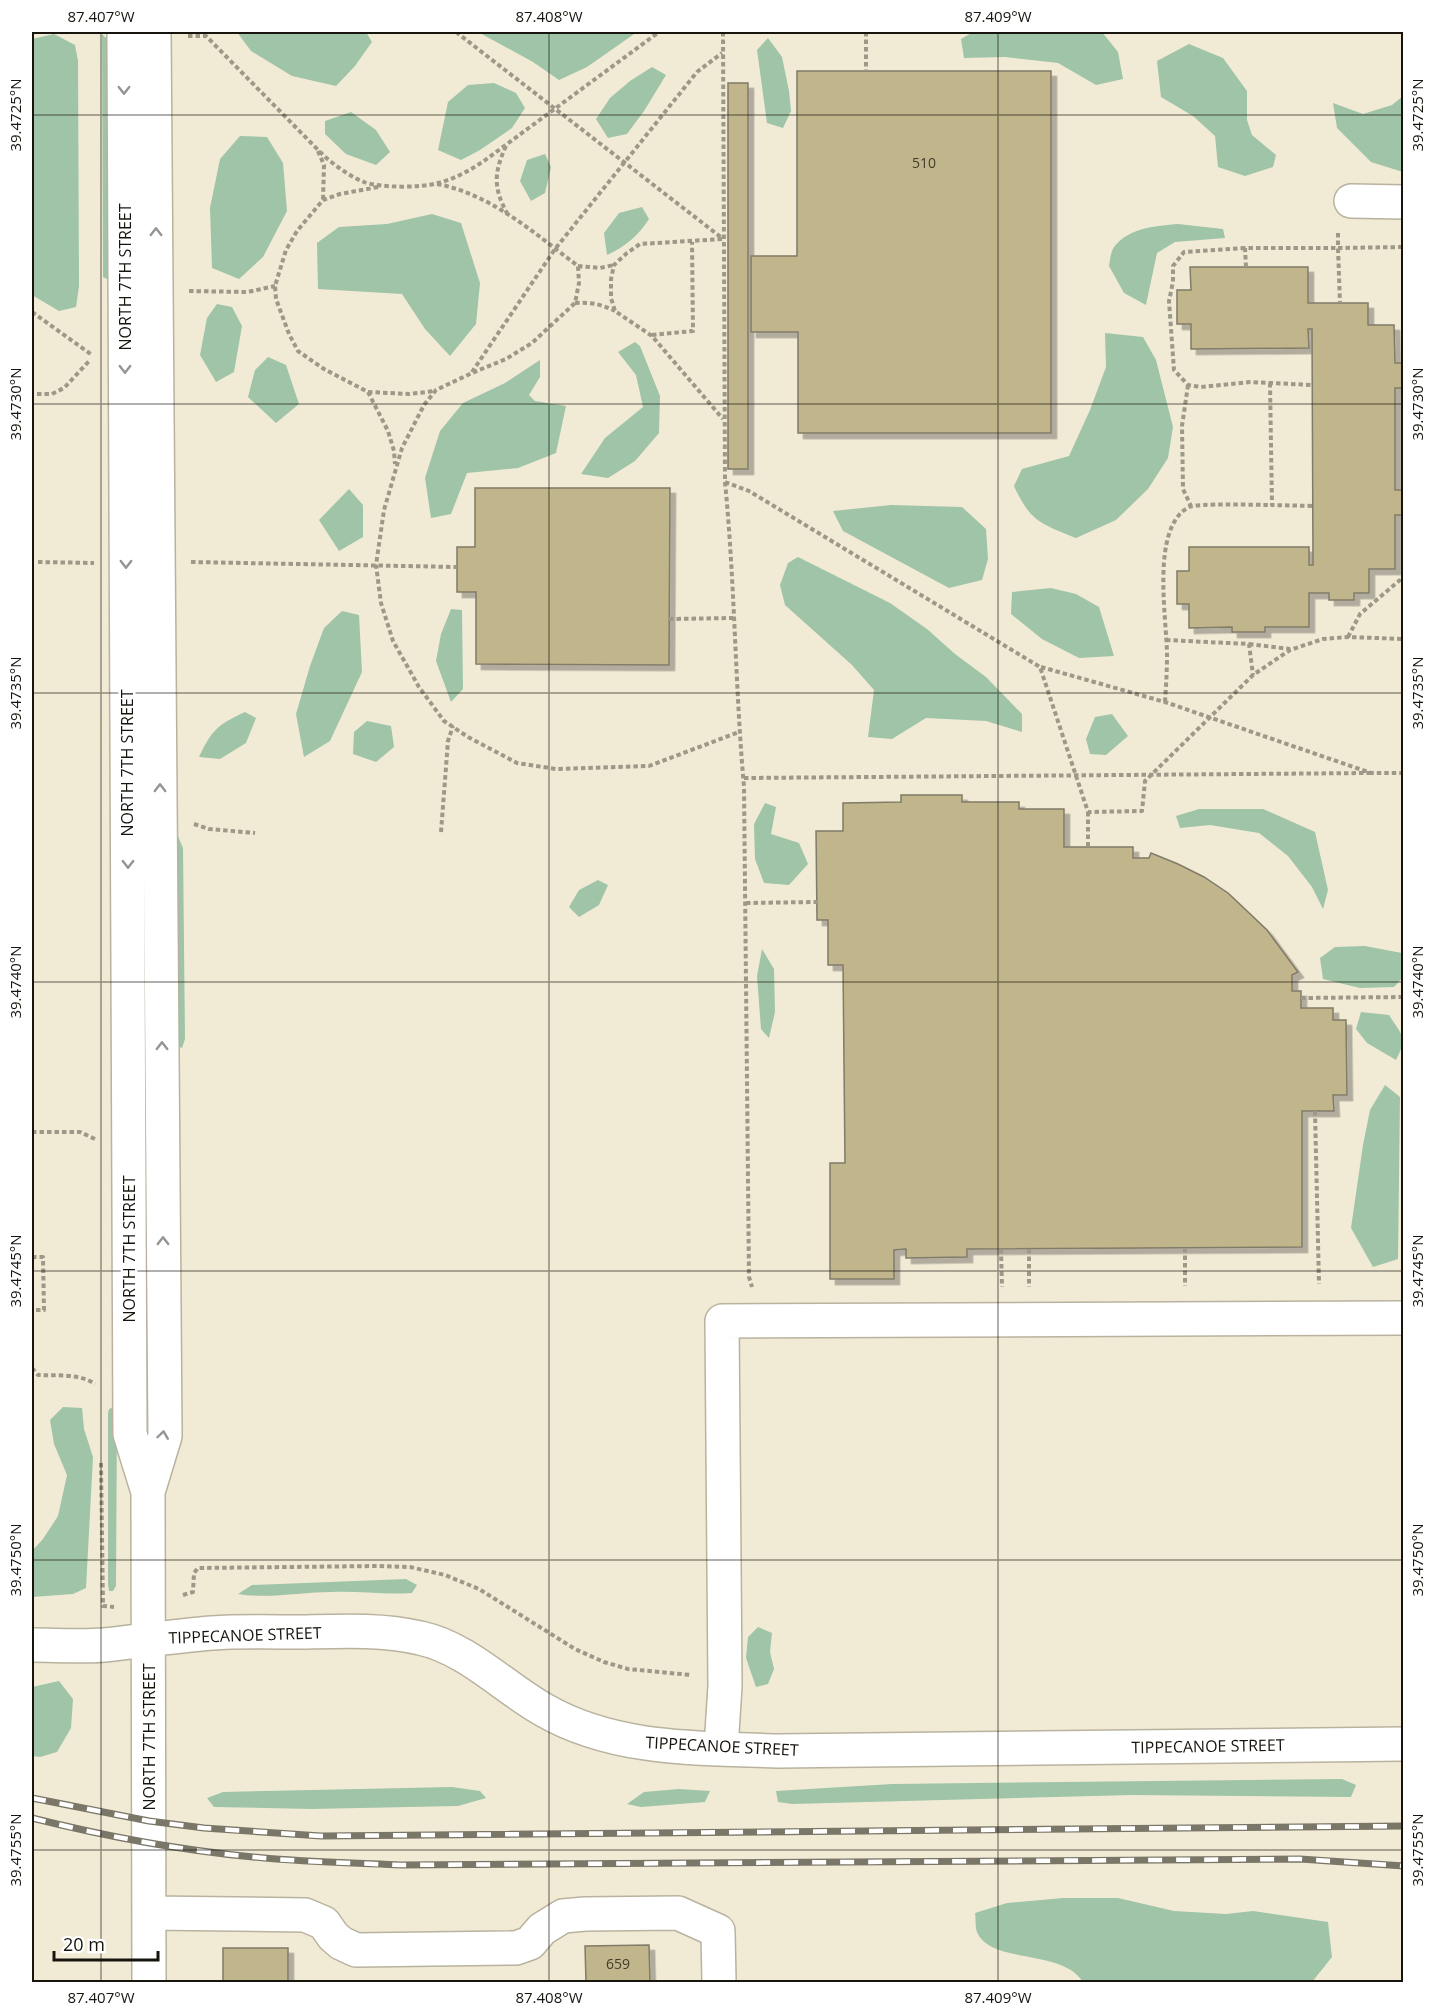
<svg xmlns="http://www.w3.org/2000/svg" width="1435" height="2014" font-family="'Open Sans',sans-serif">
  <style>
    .forest { fill: #9fc4a7 }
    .building { fill: #c1b58b; stroke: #807b68; stroke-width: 1.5; filter: url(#shadow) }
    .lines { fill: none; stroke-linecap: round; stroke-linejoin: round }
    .minor-casing { stroke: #b8b29e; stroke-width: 36 }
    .path { stroke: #9d9888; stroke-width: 4; stroke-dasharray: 4.5 3; stroke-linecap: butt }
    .minor { stroke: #fff; stroke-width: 33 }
    .rail-casing { stroke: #7a7668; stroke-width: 7 }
    .rail { stroke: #fff; stroke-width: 4.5; stroke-dasharray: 14; stroke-linecap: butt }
    .oneway { stroke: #979592 }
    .ticks { fill: none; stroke: #17140d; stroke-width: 1.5; stroke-opacity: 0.45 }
    .labels { text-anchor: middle; stroke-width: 5; stroke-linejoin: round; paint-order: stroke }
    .number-label { font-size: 14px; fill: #423c2c }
    .street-label { font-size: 16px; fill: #17140d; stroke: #fff }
    .neatline { fill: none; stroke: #17140d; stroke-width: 2 }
    .ticks-label { font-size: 15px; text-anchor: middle; fill: #17140d }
  </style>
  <defs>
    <filter id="shadow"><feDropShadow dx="5.5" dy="5.5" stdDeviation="0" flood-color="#0004"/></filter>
  </defs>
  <rect width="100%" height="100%" fill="#f1ebd6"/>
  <!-- forest -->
  <path class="forest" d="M 237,32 L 366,32 L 372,42 L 355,66 L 336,86 L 292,76 L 251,51 Z
    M 478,32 L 637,32 L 587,67 L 559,80 L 533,62 Z
    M 973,32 L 1102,32 L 1118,52 L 1123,79 L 1096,85 L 1058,63 L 1005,57 L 964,58 L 961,39 Z
    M 54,34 L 75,45 L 78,61 L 79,286 L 76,307 L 59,311 L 32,295 L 32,39 Z
    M 102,34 L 107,39 L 111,277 L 107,279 L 103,277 Z
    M 768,38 L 782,57 L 789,91 L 791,111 L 783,128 L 767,123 L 757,50 Z
    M 1189,44 L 1223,58 L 1247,91 L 1247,120 L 1252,135 L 1276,155 L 1273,167 L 1245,176 L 1218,167 L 1215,136 L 1193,116 L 1161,97 L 1157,61 Z
    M 652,67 L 666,75 L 644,111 L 627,134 L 608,138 L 596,119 L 610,98 L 630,81 Z
    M 494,83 L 516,93 L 525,108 L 512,128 L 480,150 L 461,160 L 438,150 L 448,102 L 468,85 Z
    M 1403,96 L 1403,172 L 1371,162 L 1337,128 L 1333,103 L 1363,114 L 1392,105 Z
    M 351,112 L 376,130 L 390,152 L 376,165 L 346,154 L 325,134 L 325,121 Z
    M 240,136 L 267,137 L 283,163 L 287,211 L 263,257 L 239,279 L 212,268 L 210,208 L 220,159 Z
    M 545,154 L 551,167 L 545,193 L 531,201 L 520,181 L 527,160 Z
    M 642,207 L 649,219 C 639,235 625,247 607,255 L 604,233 L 619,213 Z
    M 432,214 L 461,223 L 480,283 L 476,324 L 450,356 L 425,329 L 402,294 L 318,289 L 317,243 L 339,227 L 387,224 Z
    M 1178,224 L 1223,229 L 1225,238 L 1175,242 L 1157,253 L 1146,305 L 1124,293 L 1109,266 C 1110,260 1111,251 1114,247 C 1130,227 1156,226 1178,224 Z
    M 217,304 L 232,307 L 242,326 L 234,372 L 216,382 L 200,355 L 207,318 Z
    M 1105,333 L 1143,337 L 1156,360 L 1173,427 L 1168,458 L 1148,489 L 1116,520 L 1076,538 C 1042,524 1030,522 1014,486 L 1022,469 L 1069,456 L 1090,410 L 1106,367 Z
    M 635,342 L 640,346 L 660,396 L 659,433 L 635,461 L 608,478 L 581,474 L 605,438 L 643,407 L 636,375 L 618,352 Z
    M 268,357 L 286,365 L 299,404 L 276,423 L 248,397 L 255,370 Z
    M 540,360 L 540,377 L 529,395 L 535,401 L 566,406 L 556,453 L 518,468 L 467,473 L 451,514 L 431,518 L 425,478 L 440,431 L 463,403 L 505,383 Z
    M 349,489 L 363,505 L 363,537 L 339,551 L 319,520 Z
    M 891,505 L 962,507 L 986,529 L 988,559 L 982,580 L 949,588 L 843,531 L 833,511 Z
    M 798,557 L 890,603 L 927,629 L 955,654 L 986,677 L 1022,714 L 1022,732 L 986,721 L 926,718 L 892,739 L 868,737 L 874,690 L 852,665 L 785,605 L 780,585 L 788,563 Z
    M 1051,588 L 1076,594 L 1099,607 L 1114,656 L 1079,658 L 1042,639 L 1011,614 L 1012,592 Z
    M 451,609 L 462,610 L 463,689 L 451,702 L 436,661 L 441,634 Z
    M 342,611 L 359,615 L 362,672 L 330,741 L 304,757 L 296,714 L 310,666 L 324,628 Z
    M 245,712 L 256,718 L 246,743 L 220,759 L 199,757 C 212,730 217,725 245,712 Z
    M 1112,714 L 1128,736 L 1106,755 L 1090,754 L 1086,739 L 1095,717 Z
    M 367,721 L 391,726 L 394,747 L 376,762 L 353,754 L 354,732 Z
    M 765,803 L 776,807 L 771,834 L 799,843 L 808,864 L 789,885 L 764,883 L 755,859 L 754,824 Z
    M 1199,809 L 1263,809 L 1315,832 L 1328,890 L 1323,909 L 1312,887 L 1288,856 L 1259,833 L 1210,825 L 1180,828 L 1176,816 Z
    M 177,834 L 183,848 L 185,1039 L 182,1048 L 178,1046 Z
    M 598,880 L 608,885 L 599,905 L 579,917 L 569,907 L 579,890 Z
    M 1365,946 L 1402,953 L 1403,977 L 1394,987 L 1360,988 L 1323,979 L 1320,958 L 1335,947 Z
    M 762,949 L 774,969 L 775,1012 L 769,1038 L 761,1029 L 757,976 Z
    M 1361,1012 L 1389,1015 C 1402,1036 1408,1036 1396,1060 L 1367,1043 L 1356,1029 Z
    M 1385,1085 L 1400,1097 L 1398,1259 L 1373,1267 L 1351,1228 L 1363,1145 L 1370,1110 Z
    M 63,1407 L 82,1408 L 84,1429 L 93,1457 L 86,1588 L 73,1594 L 32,1597 L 32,1551 L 43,1539 L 58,1516 L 67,1475 L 54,1444 L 50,1420 Z
    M 114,1407 L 117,1414 L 116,1586 L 113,1591 L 109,1591 L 108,1584 L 108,1414 L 109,1409 Z
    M 406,1579 L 417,1585 L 412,1593 C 385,1595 359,1591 332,1592 C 301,1592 269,1599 238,1594 L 252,1585 Z
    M 758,1627 L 772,1633 L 770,1652 L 774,1669 L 768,1684 L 756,1687 L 746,1658 L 748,1637 Z
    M 59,1681 L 73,1699 L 71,1728 L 57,1752 L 40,1757 L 32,1756 L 32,1687 Z
    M 1342,1779 L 1356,1785 L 1351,1797 L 1132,1795 L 792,1804 L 778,1802 L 776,1791 L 892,1784 Z
    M 452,1787 L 480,1791 L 486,1798 L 458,1806 L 311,1809 L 214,1807 L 207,1798 L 223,1792 Z
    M 679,1789 L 710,1791 L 705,1802 L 641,1807 L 627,1804 L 644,1792 Z
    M 1063,1898 L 1118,1898 L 1174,1911 L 1226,1914 L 1253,1911 L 1328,1922 L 1332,1957 L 1312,1982 L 1083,1982 C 1062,1948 991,1965 977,1932 C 975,1927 976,1919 975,1913 L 1007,1903 Z"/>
  <!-- building -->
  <path class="building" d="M 797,71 L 1051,71 L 1051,433 L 798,433 L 798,332 L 751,332 L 751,256 L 797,256 Z
    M 728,83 L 748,83 L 748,469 L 728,469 Z
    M 1190,267 L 1308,267 L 1308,303 L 1368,303 L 1368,325 L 1394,325 L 1395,363 L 1404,363 L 1404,388 L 1395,388 L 1395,490 L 1404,490 L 1404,515 L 1395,515 L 1395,569 L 1369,569 L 1369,593 L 1354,593 L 1354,600 L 1329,600 L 1329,593 L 1309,593 L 1309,627 L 1265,627 L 1265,632 L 1232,632 L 1232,627 L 1189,628 L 1189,604 L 1177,604 L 1177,571 L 1189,571 L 1189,547 L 1309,547 L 1309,565 L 1313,565 L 1312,329 L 1308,329 L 1309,348 L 1191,349 L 1191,324 L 1177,324 L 1177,290 L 1191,290 Z
    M 475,488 L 670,488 L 669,665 L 476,664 L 476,592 L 457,592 L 457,547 L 475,547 Z
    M 901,795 L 962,795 L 962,802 L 1019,802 L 1019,809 L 1064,809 L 1064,847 L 1133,847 L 1133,858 L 1149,858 L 1151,853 L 1178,864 L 1204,877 L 1228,893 L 1267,930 L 1298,972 L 1292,975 L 1292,991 L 1301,991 L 1301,1008 L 1333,1008 L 1333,1020 L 1346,1020 L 1347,1095 L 1333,1095 L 1334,1111 L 1302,1111 L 1302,1247 L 967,1249 L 967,1257 L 906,1258 L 906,1249 L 894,1250 L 894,1279 L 830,1279 L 830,1163 L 845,1163 L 843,965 L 828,965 L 828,920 L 817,920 L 816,831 L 843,831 L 843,803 L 901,802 Z
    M 649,1945 L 650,1982 L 586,1982 L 585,1946 Z
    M 223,1948 L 288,1948 L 288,1982 L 223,1982 Z"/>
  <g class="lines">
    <defs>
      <path id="minor" d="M 124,32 L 130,1434 L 148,1492 L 149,1982
        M 1351,201 L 1404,202
        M 148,1492 L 165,1436 L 154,32
        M 32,1645 C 55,1645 80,1647 104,1645 C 140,1641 176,1636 212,1633 C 242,1631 273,1632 303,1632 C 342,1631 382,1629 420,1638 C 467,1648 503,1687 544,1710 C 615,1751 700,1748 778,1751 L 1404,1744
        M 721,1748 L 725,1686 L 722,1321 L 1404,1318
        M 149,1913 L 305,1915 L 324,1923 L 333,1936 L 341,1943 L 356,1950 L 516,1948 L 530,1943 L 542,1929 L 563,1916 L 585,1914 L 678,1913 L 718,1931 L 719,1982"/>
    </defs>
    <!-- minor casing -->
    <use href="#minor" class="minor-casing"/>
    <!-- path -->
    <path class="path" d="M 456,32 L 722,238
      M 723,32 L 725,482 L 749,491 L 1040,667 L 1088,812 L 1142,811 L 1145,781 L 1253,675 L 1290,650 L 1323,639 L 1348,637 L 1404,639
      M 866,32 L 866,71
      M 188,36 L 206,36 L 324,156 C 336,166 349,176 364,182 C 380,188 421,188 438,183 C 455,179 470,170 484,161 L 659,32
      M 506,146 C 494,172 493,188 507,213
      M 318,151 L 324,165 L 323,200
      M 437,184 C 491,194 534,233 578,266 L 579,283 L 575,303 L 532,343 L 506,359 L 472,373 L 436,390 L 424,405 L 402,448 L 384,510 L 376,565 L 381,603 L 393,641 L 419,687 L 444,721 L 468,737 L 517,763 L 556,769 L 649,766 L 739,732
      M 378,187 L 340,194 L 323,200 L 297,231 L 286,250 L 275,286 L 276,299 L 289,334 L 298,351 L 324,369 L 368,392 L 388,431 L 394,451 L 395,464
      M 1338,233 L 1338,248 L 1404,247
      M 722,239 L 640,244 L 627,253 L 614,265 L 611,279 L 611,298 L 615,311 L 652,336 L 723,419
      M 1245,248 L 1184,252 L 1173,266 L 1173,282 L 1169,301 L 1174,370 L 1188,385 L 1201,387 L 1250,382 L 1312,385
      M 578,266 L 600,268 L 614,265
      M 1246,267 L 1245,248 L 1338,248 L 1340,303
      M 189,291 L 248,292 L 275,286
      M 575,303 C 590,302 601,304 615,311
      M 32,312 L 92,355
      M 652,335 L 693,331 L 692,242
      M 472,372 L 555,249 L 697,72 L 722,53
      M 1270,383 L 1272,505 L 1313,506
      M 1188,385 L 1182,426 L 1183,489 L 1191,506
      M 368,392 L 409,394 L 435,391
      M 37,394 L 52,394 L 64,388 L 90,360
      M 725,482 C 735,584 735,686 744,787 L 749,1277 L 752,1287
      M 38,562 L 94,563
      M 191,562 L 457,567
      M 669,619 L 734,618
      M 1348,637 L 1360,614 L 1400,580 L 1404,575
      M 1166,640 L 1249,644 L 1253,675
      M 1249,644 L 1290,649
      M 1041,667 L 1165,702 L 1371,773 L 1404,773
      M 1165,702 C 1166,686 1167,671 1167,656 C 1167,618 1150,528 1189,507 C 1197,503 1258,505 1272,505
      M 744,778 L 1371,773
      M 1088,812 L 1088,847
      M 194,824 L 209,829 L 255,833
      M 441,832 L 448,741 L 453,726
      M 746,903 L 817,902
      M 1301,998 L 1404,997
      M 1315,1111 L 1319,1284
      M 32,1132 L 80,1132 L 95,1139
      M 1185,1248 L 1185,1286
      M 1001,1249 L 1002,1287
      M 1029,1249 L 1029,1287
      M 32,1257 L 43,1257 L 44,1310 L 32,1310
      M 32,1368 L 38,1375 C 57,1376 79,1373 95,1384
      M 101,1463 L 103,1606 L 114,1607
      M 183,1595 L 193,1592 L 194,1573 L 198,1568 L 378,1566 L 410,1567 L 445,1575 L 479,1589 L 575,1649 L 604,1662 L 628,1669 L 691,1675"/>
    <!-- minor -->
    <use href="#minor" class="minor"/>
    <defs>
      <path id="rail" d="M 32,1798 L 149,1821 L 204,1828 L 321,1836 L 1404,1826
        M 32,1818 C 104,1836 179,1850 253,1857 C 302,1862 352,1863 401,1865 L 1300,1859 L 1404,1866"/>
    </defs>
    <!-- rail casing -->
    <use href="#rail" class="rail-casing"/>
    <!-- rail -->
    <use href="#rail" class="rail"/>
  </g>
  <!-- one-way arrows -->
  <defs><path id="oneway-chevron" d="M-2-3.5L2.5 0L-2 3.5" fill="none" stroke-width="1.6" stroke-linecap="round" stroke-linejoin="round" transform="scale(1.5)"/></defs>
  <g class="oneway">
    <use href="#oneway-chevron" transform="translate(124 90) rotate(90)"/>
    <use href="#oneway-chevron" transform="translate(156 232) rotate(-90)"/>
    <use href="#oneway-chevron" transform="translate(125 369) rotate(90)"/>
    <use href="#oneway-chevron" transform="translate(126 564) rotate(90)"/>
    <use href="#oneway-chevron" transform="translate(160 788) rotate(-90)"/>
    <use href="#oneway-chevron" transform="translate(128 864) rotate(90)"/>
    <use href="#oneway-chevron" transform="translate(162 1046) rotate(-90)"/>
    <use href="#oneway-chevron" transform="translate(163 1241) rotate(-90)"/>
    <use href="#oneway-chevron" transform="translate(163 1435) rotate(-82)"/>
  </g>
  <!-- ticks -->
  <path class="ticks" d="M 101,32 L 101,1982M 549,32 L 549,1982M 998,32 L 998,1982M 32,115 L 1404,115M 32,404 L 1404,404M 32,693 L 1404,693M 32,982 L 1404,982M 32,1271 L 1404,1271M 32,1560 L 1404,1560M 32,1850 L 1404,1850"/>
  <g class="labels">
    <!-- number labels -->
    <g class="number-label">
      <text x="924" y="168">510</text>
      <text x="618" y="1969">659</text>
    </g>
    <!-- street labels -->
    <g class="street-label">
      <text transform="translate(125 277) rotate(-90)" y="6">NORTH 7TH STREET</text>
      <text transform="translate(127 763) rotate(-90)" y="6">NORTH 7TH STREET</text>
      <text transform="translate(129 1249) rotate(-90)" y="6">NORTH 7TH STREET</text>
      <text transform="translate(245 1635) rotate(-2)" y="6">TIPPECANOE STREET</text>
      <text transform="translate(149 1737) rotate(-90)" y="6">NORTH 7TH STREET</text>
      <text transform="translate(722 1746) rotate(3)" y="6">TIPPECANOE STREET</text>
      <text transform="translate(1208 1746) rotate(-1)" y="6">TIPPECANOE STREET</text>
    </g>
  </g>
  <!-- border -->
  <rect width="1435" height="2014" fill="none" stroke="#ffffff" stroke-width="66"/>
  <!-- scale -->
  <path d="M54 1951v9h104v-9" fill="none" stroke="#17140d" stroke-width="3"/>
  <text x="63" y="1951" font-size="18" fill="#17140d" stroke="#ffffff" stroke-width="4.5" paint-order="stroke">20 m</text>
  <rect x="33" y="33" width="1369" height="1948" class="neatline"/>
  <g class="ticks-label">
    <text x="101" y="22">87.407°W</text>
    <text x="549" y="22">87.408°W</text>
    <text x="998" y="22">87.409°W</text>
    <text transform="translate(1418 115) rotate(-90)" y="5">39.4725°N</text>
    <text transform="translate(16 115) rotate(-90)" y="5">39.4725°N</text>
    <text transform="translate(1418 404) rotate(-90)" y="5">39.4730°N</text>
    <text transform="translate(16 404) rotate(-90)" y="5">39.4730°N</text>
    <text transform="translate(1418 693) rotate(-90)" y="5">39.4735°N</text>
    <text transform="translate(16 693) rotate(-90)" y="5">39.4735°N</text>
    <text transform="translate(1418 982) rotate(-90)" y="5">39.4740°N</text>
    <text transform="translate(16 982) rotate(-90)" y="5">39.4740°N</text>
    <text transform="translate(1418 1271) rotate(-90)" y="5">39.4745°N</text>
    <text transform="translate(16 1271) rotate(-90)" y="5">39.4745°N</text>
    <text transform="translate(1418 1560) rotate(-90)" y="5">39.4750°N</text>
    <text transform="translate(16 1560) rotate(-90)" y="5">39.4750°N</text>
    <text transform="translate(1418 1850) rotate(-90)" y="5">39.4755°N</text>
    <text transform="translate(16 1850) rotate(-90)" y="5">39.4755°N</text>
    <text x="101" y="2003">87.407°W</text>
    <text x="549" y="2003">87.408°W</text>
    <text x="998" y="2003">87.409°W</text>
  </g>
</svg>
